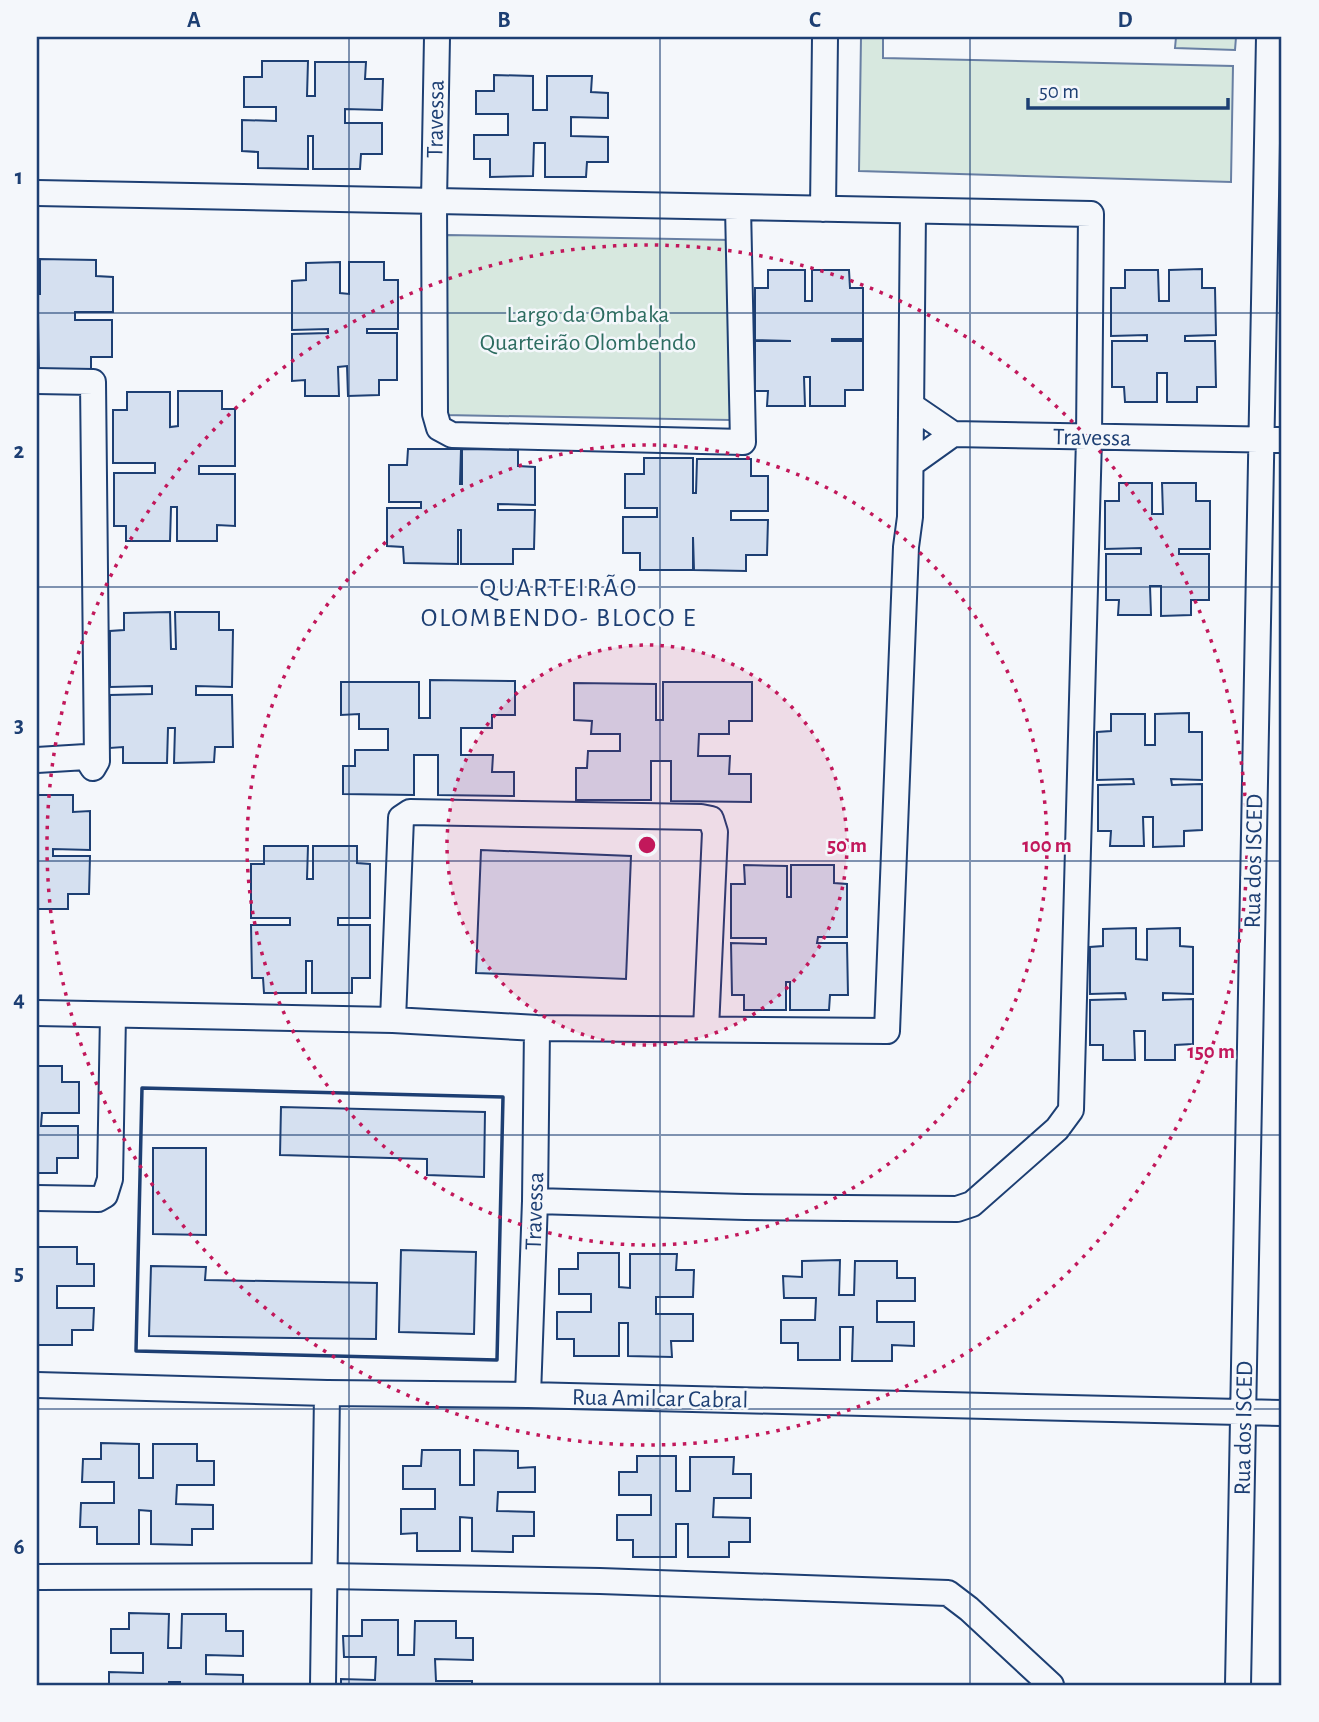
<svg xmlns="http://www.w3.org/2000/svg" width="1319" height="1722" font-family="'Alegreya Sans',sans-serif">
  <style>
    .green { fill: #d7e8df; stroke: #687fa3; stroke-width: 2 }
    .building { fill: #d5e0f0; stroke: #1d3f73; stroke-width: 2 }
    .lines { fill: none; stroke-linecap: round; stroke-linejoin: round }
    .street-casing { stroke: #1d3f73; stroke-width: 28 }
    .street { stroke: #f4f7fb; stroke-width: 24 }
    .wall { stroke: #1d3f73; stroke-width: 3.5 }
    .grid { fill: none; stroke: #1d3f73; stroke-width: 2; stroke-opacity: 0.55 }
    .ring { fill: none; stroke: #c2185b; stroke-width: 3.5; stroke-dasharray: 3.5 7 }
    .labels { text-anchor: middle; stroke-width: 5; stroke-linejoin: round; paint-order: stroke }
    .street-label { font-size: 24px; fill: #1d3f73; stroke: #f4f7fb }
    .park-label { font-size: 24px; fill: #2c6c60; stroke: #f4f7fb }
    .neighbourhood-label { font-size: 26px; letter-spacing: 2px; fill: #1d3f73; stroke: #f4f7fb }
    .centre { fill: #c2185b; stroke: #f4f7fb; stroke-width: 3.5 }
    .ring-label { font-size: 21px; text-anchor: middle; font-weight: bold; fill: #c2185b; stroke: #f4f7fb; stroke-width: 5; stroke-linejoin: round; paint-order: stroke }
    .neatline { fill: none; stroke: #1d3f73; stroke-width: 2.5 }
    .grid-label { font-size: 23px; text-anchor: middle; font-weight: bold; fill: #1d3f73 }
  </style>
  <rect width="100%" height="100%" fill="#f4f7fb"/>
  <!-- green -->
  <path class="green" d="M 861,37 L 883,37 L 883,58 L 1233,66 L 1231,182 L 859,171 Z
    M 1176,37 L 1236,37 L 1235,50 L 1175,48 Z
    M 447,235 L 732,240 L 730,420 L 444,415 Z"/>
  <!-- building -->
  <path class="building" d="M 262,61 L 308,61 L 307,96 L 315,96 L 315,62 L 366,62 L 365,79 L 383,79 L 382,110 L 345,109 L 345,123 L 382,123 L 382,154 L 361,154 L 360,169 L 313,169 L 313,136 L 308,136 L 308,169 L 258,168 L 258,152 L 242,151 L 242,120 L 276,121 L 276,107 L 244,107 L 244,77 L 262,77 Z
    M 494,75 L 533,76 L 533,110 L 547,110 L 547,76 L 592,76 L 591,92 L 608,93 L 608,118 L 571,117 L 571,136 L 608,137 L 608,162 L 587,162 L 586,177 L 545,177 L 545,143 L 534,143 L 533,176 L 490,177 L 490,159 L 474,159 L 474,135 L 508,135 L 508,114 L 476,114 L 476,91 L 494,91 Z
    M 37,259 L 38,294 L 40,294 L 40,259 L 96,260 L 96,276 L 113,277 L 113,312 L 75,312 L 75,320 L 112,320 L 112,357 L 91,357 L 91,372 L 39,371 Z
    M 340,262 L 340,293 L 349,294 L 349,262 L 384,262 L 384,280 L 398,280 L 398,329 L 367,329 L 367,333 L 397,333 L 397,380 L 379,380 L 379,395 L 348,396 L 347,366 L 338,367 L 339,396 L 305,396 L 305,380 L 292,381 L 292,334 L 328,333 L 328,329 L 292,330 L 292,281 L 306,280 L 306,263 Z
    M 1202,269 L 1202,288 L 1215,288 L 1216,335 L 1185,336 L 1185,341 L 1215,341 L 1216,387 L 1197,387 L 1197,402 L 1167,402 L 1167,373 L 1157,373 L 1157,402 L 1125,402 L 1124,387 L 1112,387 L 1112,341 L 1147,341 L 1147,335 L 1111,336 L 1111,288 L 1125,288 L 1125,270 L 1158,270 L 1159,301 L 1169,301 L 1169,270 Z
    M 768,270 L 805,270 L 805,301 L 812,301 L 812,270 L 849,270 L 850,288 L 863,288 L 863,339 L 832,339 L 832,341 L 863,341 L 863,390 L 845,390 L 845,406 L 810,406 L 810,377 L 804,377 L 805,406 L 767,406 L 768,391 L 755,391 L 755,341 L 791,341 L 755,340 L 755,288 L 768,288 Z
    M 178,391 L 222,391 L 222,409 L 235,409 L 235,466 L 199,466 L 199,474 L 235,474 L 235,526 L 217,525 L 217,541 L 177,541 L 177,507 L 171,507 L 170,541 L 126,541 L 126,526 L 114,526 L 114,473 L 155,473 L 155,463 L 113,463 L 113,410 L 127,410 L 127,392 L 170,392 L 170,427 L 178,426 Z
    M 408,449 L 461,449 L 460,484 L 462,484 L 462,449 L 518,450 L 518,466 L 535,467 L 535,505 L 498,504 L 498,510 L 535,510 L 534,549 L 513,549 L 513,564 L 461,564 L 461,530 L 458,530 L 458,564 L 404,563 L 403,547 L 387,546 L 387,508 L 421,508 L 421,502 L 389,502 L 389,465 L 407,465 Z
    M 644,458 L 693,458 L 693,493 L 696,493 L 697,459 L 751,459 L 751,476 L 768,476 L 768,511 L 731,511 L 731,520 L 768,520 L 767,555 L 746,555 L 746,571 L 694,570 L 693,537 L 693,570 L 640,570 L 640,553 L 623,553 L 623,517 L 657,517 L 657,508 L 625,508 L 625,474 L 644,474 Z
    M 1119,483 L 1152,483 L 1152,514 L 1163,514 L 1162,483 L 1196,483 L 1196,501 L 1210,501 L 1210,549 L 1179,549 L 1179,554 L 1209,554 L 1209,600 L 1191,600 L 1191,615 L 1161,616 L 1161,586 L 1150,586 L 1151,615 L 1118,615 L 1119,600 L 1106,600 L 1106,554 L 1141,554 L 1141,548 L 1105,549 L 1105,501 L 1119,501 Z
    M 170,612 L 171,649 L 176,649 L 175,612 L 219,612 L 219,630 L 233,630 L 232,687 L 196,686 L 196,695 L 232,695 L 233,747 L 215,747 L 214,762 L 174,763 L 175,728 L 168,728 L 167,763 L 123,763 L 123,747 L 110,748 L 110,695 L 152,694 L 152,686 L 110,687 L 110,631 L 124,630 L 124,613 Z
    M 430,680 L 515,681 L 515,715 L 492,715 L 492,728 L 461,728 L 461,755 L 493,755 L 492,772 L 514,772 L 514,796 L 438,795 L 438,755 L 414,755 L 414,795 L 343,794 L 343,766 L 355,766 L 355,750 L 388,750 L 388,729 L 359,729 L 359,714 L 341,715 L 341,682 L 419,682 L 419,718 L 430,718 Z
    M 663,682 L 752,682 L 752,721 L 729,721 L 729,734 L 699,734 L 698,756 L 730,756 L 729,774 L 751,774 L 751,802 L 671,801 L 671,761 L 651,761 L 651,800 L 576,800 L 576,768 L 587,768 L 588,751 L 620,751 L 620,734 L 591,734 L 592,721 L 574,720 L 574,683 L 656,684 L 656,720 L 663,720 Z
    M 1189,713 L 1189,732 L 1202,732 L 1202,780 L 1171,779 L 1172,785 L 1202,784 L 1202,830 L 1184,831 L 1184,846 L 1153,847 L 1153,817 L 1143,817 L 1144,846 L 1110,846 L 1111,831 L 1098,831 L 1098,785 L 1134,784 L 1133,779 L 1097,780 L 1097,732 L 1111,731 L 1111,714 L 1145,714 L 1145,745 L 1155,745 L 1155,714 Z
    M 37,795 L 73,795 L 73,812 L 90,811 L 90,850 L 53,849 L 53,856 L 90,856 L 89,894 L 68,894 L 68,909 L 37,909 Z
    M 264,846 L 308,846 L 307,879 L 313,879 L 313,846 L 357,846 L 357,863 L 370,864 L 370,918 L 338,918 L 338,925 L 370,925 L 370,978 L 352,978 L 352,993 L 312,993 L 312,961 L 306,961 L 306,993 L 264,993 L 263,978 L 252,978 L 251,925 L 290,925 L 290,918 L 251,918 L 251,864 L 264,864 Z
    M 481,850 L 631,856 L 626,979 L 476,973 Z
    M 744,865 L 787,866 L 787,897 L 791,897 L 791,865 L 834,865 L 834,883 L 847,884 L 847,937 L 818,937 L 817,943 L 847,943 L 848,995 L 830,995 L 829,1010 L 790,1010 L 790,982 L 786,982 L 786,1010 L 744,1010 L 744,995 L 732,995 L 731,943 L 766,944 L 766,938 L 731,938 L 731,884 L 745,884 Z
    M 1136,928 L 1136,959 L 1147,960 L 1147,929 L 1180,928 L 1180,946 L 1193,947 L 1193,994 L 1163,993 L 1163,1000 L 1193,999 L 1193,1044 L 1175,1045 L 1175,1060 L 1145,1060 L 1145,1031 L 1134,1031 L 1135,1060 L 1103,1060 L 1103,1045 L 1090,1045 L 1090,1000 L 1126,999 L 1125,993 L 1090,994 L 1090,947 L 1103,946 L 1103,929 Z
    M 37,1066 L 62,1066 L 62,1082 L 79,1082 L 79,1113 L 42,1113 L 41,1126 L 78,1126 L 78,1158 L 57,1158 L 57,1173 L 37,1173 Z
    M 281,1107 L 485,1112 L 484,1177 L 427,1175 L 427,1159 L 280,1155 Z
    M 153,1148 L 206,1148 L 206,1235 L 153,1234 Z
    M 37,1247 L 77,1247 L 77,1264 L 94,1264 L 94,1286 L 57,1286 L 57,1308 L 94,1308 L 93,1330 L 72,1330 L 72,1345 L 37,1345 Z
    M 401,1250 L 476,1252 L 474,1334 L 399,1332 Z
    M 578,1253 L 619,1253 L 619,1287 L 630,1288 L 630,1254 L 677,1254 L 676,1270 L 694,1270 L 693,1297 L 656,1297 L 656,1314 L 693,1314 L 693,1341 L 671,1341 L 672,1357 L 628,1356 L 628,1323 L 619,1323 L 619,1356 L 574,1356 L 574,1339 L 557,1339 L 557,1312 L 591,1312 L 591,1294 L 559,1294 L 559,1269 L 578,1269 Z
    M 840,1260 L 839,1295 L 854,1295 L 855,1261 L 897,1261 L 897,1278 L 915,1278 L 915,1301 L 877,1301 L 877,1322 L 914,1322 L 914,1346 L 892,1345 L 892,1361 L 852,1361 L 853,1327 L 840,1327 L 840,1360 L 798,1360 L 798,1343 L 781,1343 L 781,1320 L 815,1320 L 816,1298 L 784,1298 L 783,1276 L 802,1277 L 802,1261 Z
    M 151,1266 L 206,1267 L 205,1280 L 377,1283 L 376,1339 L 149,1336 Z
    M 101,1443 L 139,1444 L 139,1478 L 153,1478 L 153,1444 L 197,1444 L 197,1461 L 214,1461 L 214,1485 L 177,1485 L 176,1504 L 213,1505 L 213,1529 L 192,1529 L 192,1545 L 151,1544 L 151,1511 L 139,1510 L 139,1544 L 97,1544 L 97,1527 L 80,1527 L 81,1503 L 114,1503 L 114,1482 L 82,1482 L 83,1459 L 101,1459 Z
    M 422,1450 L 460,1450 L 460,1485 L 474,1485 L 474,1450 L 518,1451 L 518,1468 L 535,1467 L 535,1492 L 498,1492 L 497,1511 L 534,1512 L 534,1536 L 513,1536 L 513,1552 L 472,1551 L 472,1518 L 460,1517 L 460,1551 L 417,1551 L 417,1533 L 401,1534 L 401,1509 L 435,1509 L 435,1489 L 403,1489 L 403,1466 L 421,1466 Z
    M 637,1456 L 676,1456 L 676,1491 L 690,1491 L 690,1457 L 734,1457 L 733,1474 L 751,1474 L 751,1498 L 714,1498 L 713,1517 L 750,1518 L 750,1542 L 729,1542 L 729,1557 L 688,1557 L 688,1524 L 676,1524 L 676,1557 L 633,1557 L 633,1540 L 617,1540 L 617,1515 L 651,1515 L 651,1495 L 619,1495 L 619,1472 L 637,1472 Z
    M 129,1613 L 169,1614 L 168,1648 L 181,1648 L 182,1614 L 226,1614 L 226,1631 L 243,1631 L 243,1656 L 206,1655 L 206,1674 L 243,1675 L 243,1685 L 180,1685 L 180,1682 L 169,1682 L 169,1685 L 109,1685 L 109,1672 L 143,1673 L 143,1653 L 111,1653 L 111,1629 L 129,1629 Z
    M 362,1620 L 398,1620 L 398,1655 L 414,1655 L 415,1621 L 456,1621 L 456,1638 L 473,1638 L 473,1660 L 435,1659 L 436,1681 L 472,1681 L 472,1685 L 341,1685 L 341,1679 L 375,1680 L 376,1657 L 344,1657 L 343,1636 L 362,1636 Z"/>
  <g class="lines">
    <defs>
      <path id="street" d="M 437,37 L 434,201 L 435,414 L 439,428 L 452,435 L 743,442 L 738,207
        M 37,193 L 1091,214 L 1089,438 L 1071,1110 L 1057,1129 L 972,1204 L 957,1209 L 745,1207 L 535,1201
        M 823,209 L 825,37
        M 37,381 L 93,382 L 97,761 L 93,768 L 86,757 L 37,760
        M 912,406 L 953,434
        M 911,464 L 953,434 L 1282,440
        M 37,1013 L 393,1020 L 537,1028 L 887,1031 L 906,547 L 910,517 L 913,211
        M 393,1020 L 401,818 L 410,812 L 701,817 L 711,819 L 715,832 L 706,1029
        M 37,1198 L 98,1199 L 105,1195 L 110,1179 L 113,1015
        M 37,1385 L 327,1393 L 528,1395 L 1282,1413
        M 528,1395 L 535,1201 L 537,1028
        M 37,1577 L 325,1576 L 600,1581 L 948,1593 L 969,1609 L 1051,1685
        M 323,1685 L 327,1393
        M 1238,1685 L 1269,37"/>
    </defs>
    <!-- street casing -->
    <use href="#street" class="street-casing"/>
    <!-- street -->
    <use href="#street" class="street"/>
    <!-- wall -->
    <path class="wall" d="M 142,1088 L 503,1097 L 497,1360 L 136,1351 Z"/>
  </g>
  <!-- grid -->
  <path class="grid" d="M 349,37 L 349,1685M 660,37 L 660,1685M 970,37 L 970,1685M 37,313 L 1282,313M 37,587 L 1282,587M 37,861 L 1282,861M 37,1135 L 1282,1135M 37,1409 L 1282,1409"/>
  <!-- distance rings -->
  <circle cx="647" cy="845" r="200" fill="#c2185b" fill-opacity=".12"/>
  <g class="ring">
    <circle cx="647" cy="845" r="200"/>
    <circle cx="647" cy="845" r="400"/>
    <circle cx="647" cy="845" r="600"/>
  </g>
  <g class="labels">
    <!-- street labels -->
    <g class="street-label">
      <text transform="translate(435 119) rotate(-89)" y="8">Travessa</text>
      <text transform="translate(1092 437) rotate(1)" y="8">Travessa</text>
      <text transform="translate(1253 861) rotate(-89)" y="8">Rua dos ISCED</text>
      <text transform="translate(534 1211) rotate(-88)" y="8">Travessa</text>
      <text transform="translate(660 1398) rotate(1)" y="8">Rua Amilcar Cabral</text>
      <text transform="translate(1243 1428) rotate(-89)" y="8">Rua dos ISCED</text>
    </g>
    <!-- park labels -->
    <g class="park-label">
      <text x="588" y="322">Largo da Ombaka<tspan x="588" dy="28">Quarteirão Olombendo</tspan></text>
    </g>
    <!-- neighbourhood labels -->
    <g class="neighbourhood-label">
      <text x="559" y="596">QUARTEIRÃO<tspan x="559" dy="30">OLOMBENDO- BLOCO E</tspan></text>
    </g>
  </g>
  <circle cx="647" cy="845" r="10" class="centre"/>
  <g class="ring-label">
    <text x="847" y="852">50 m</text>
    <text x="1047" y="852">100 m</text>
    <text x="1211" y="1058">150 m</text>
  </g>
  <!-- border -->
  <rect width="1319" height="1722" fill="none" stroke="#f4f7fb" stroke-width="77"/>
  <!-- scale -->
  <path d="M1028 98v10h200v-10" fill="none" stroke="#1d3f73" stroke-width="3.5"/>
  <text x="1039" y="98" font-size="21" fill="#1d3f73" stroke="#f4f7fb" stroke-width="5" paint-order="stroke">50 m</text>
  <rect x="38" y="38" width="1242" height="1646" class="neatline"/>
  <g class="grid-label">
    <text x="194" y="27">A</text>
    <text x="504" y="27">B</text>
    <text x="815" y="27">C</text>
    <text x="1125" y="27">D</text>
    <text x="19" y="184">1</text>
    <text x="19" y="458">2</text>
    <text x="19" y="732">3</text>
    <text x="19" y="1006">4</text>
    <text x="19" y="1280">5</text>
    <text x="19" y="1554">6</text>
  </g>
</svg>
